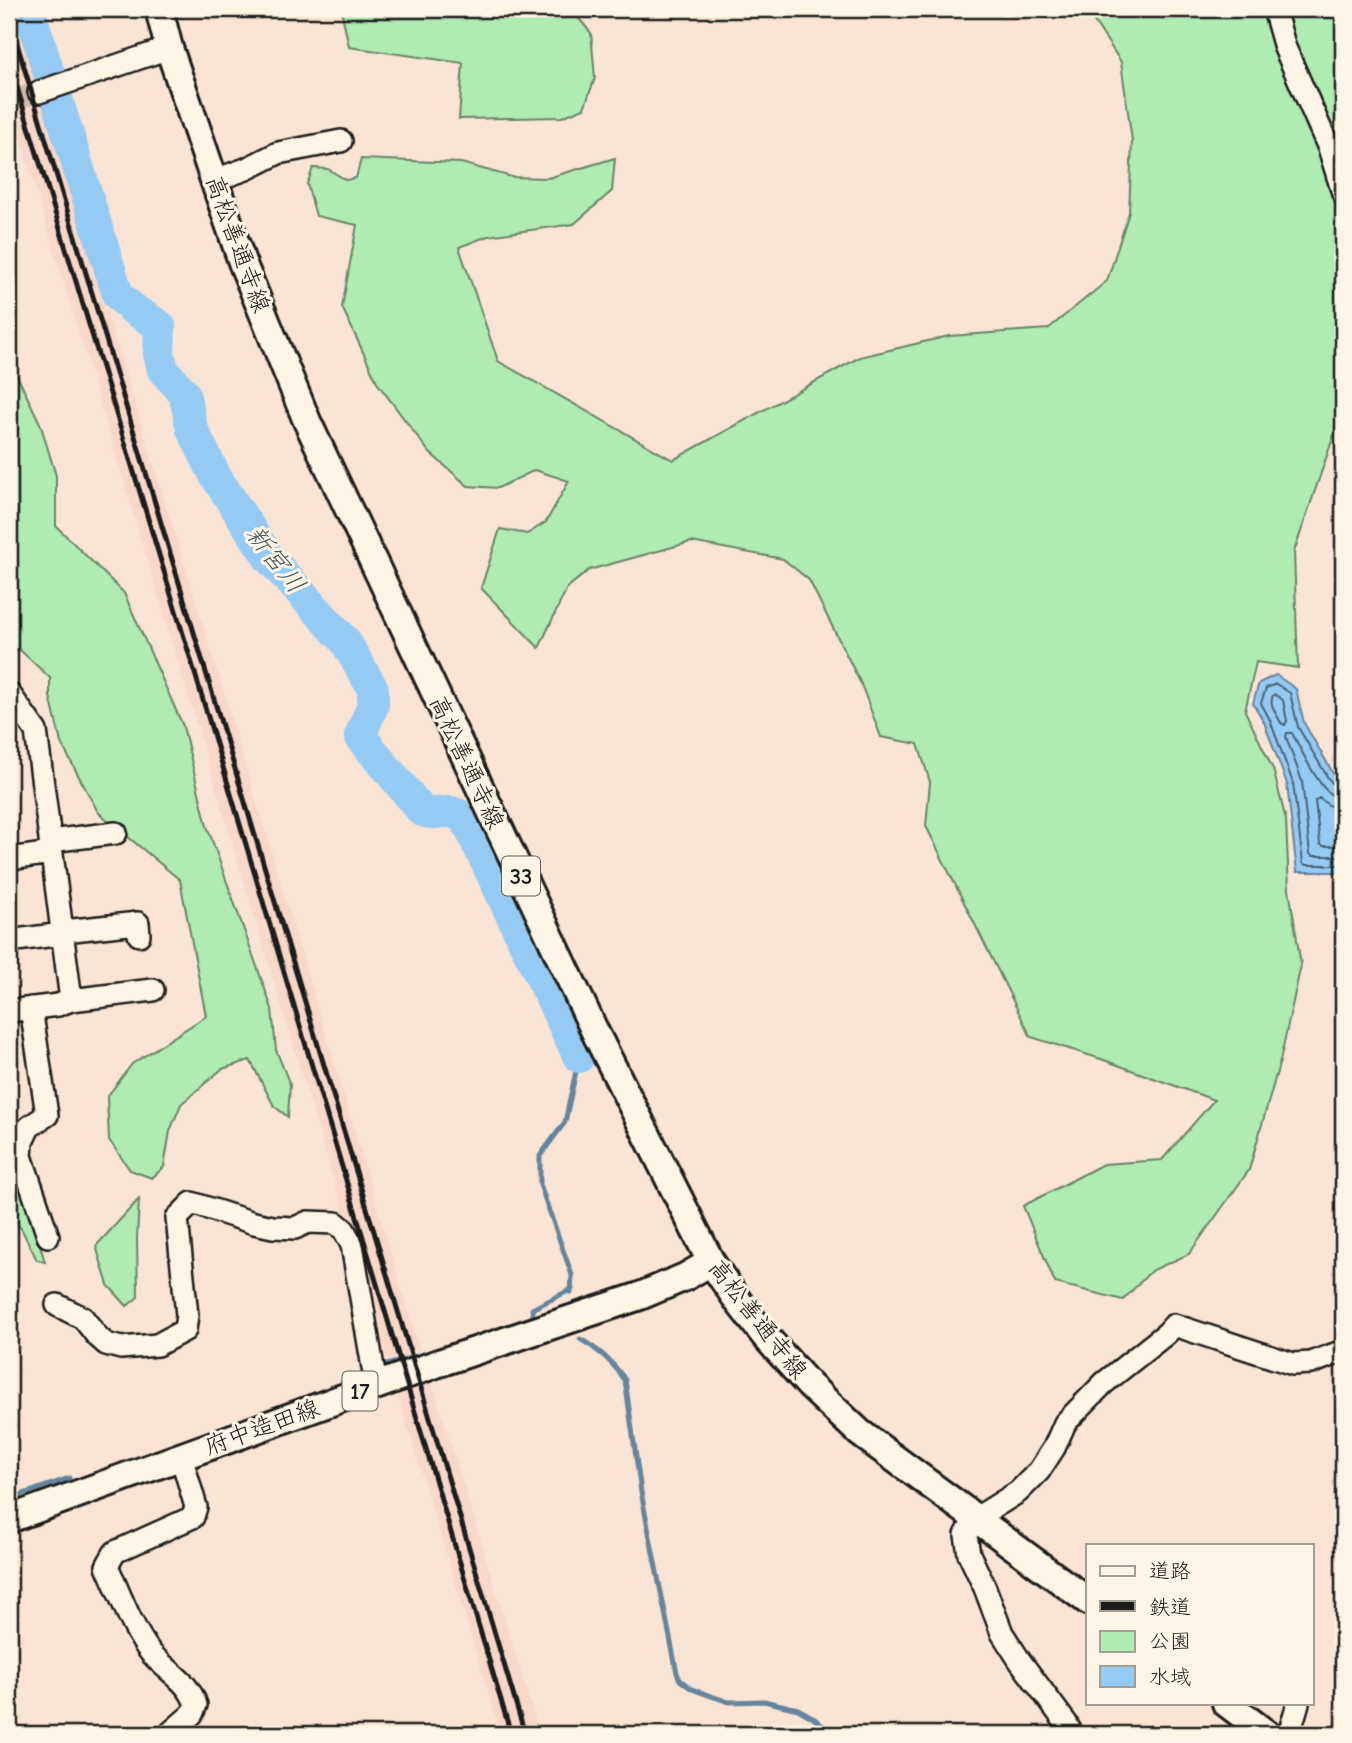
<svg xmlns="http://www.w3.org/2000/svg" width="1352" height="1743" font-family="'Comic Neue','Klee One',sans-serif">
  <style>
    .built { fill: #f9d8ca }
    .green { fill: #b0ebb1; stroke: #668466; stroke-width: 2 }
    .water { fill: #95caf3; stroke: #65849d; stroke-width: 2 }
    .lines { fill: none; stroke-linecap: round; stroke-linejoin: round }
    .shore { stroke: #4c6272; stroke-width: 2 }
    .stream { stroke: #65849d; stroke-width: 5 }
    .river { stroke: #95caf3; stroke-width: 32 }
    .minor-tunnel { stroke: #cebcb0; stroke-width: 21; stroke-dasharray: 21 10; stroke-linecap: butt }
    .minor-casing { stroke: #1c1c1c; stroke-width: 26 }
    .major-casing { stroke: #1c1c1c; stroke-width: 32 }
    .minor { stroke: #fcf5e5; stroke-width: 21 }
    .major { stroke: #fcf5e5; stroke-width: 26 }
    .rail { stroke: #1c1c1c; stroke-width: 5 }
    .labels { text-anchor: middle; stroke-width: 6; stroke-linejoin: round; paint-order: stroke }
    .shield { fill: #fcf5e5; stroke: #5f5d58; stroke-width: 2 }
    .shield-label { font-size: 23px; font-weight: bold; fill: #1c1c1c }
    .street-label { font-size: 24px; fill: #1c1c1c; stroke: #fcf5e5 }
    .water-label { font-size: 26px; font-style: italic; fill: #465967; stroke: #fcf5e5 }
  </style>
  <rect width="100%" height="100%" fill="#fae4d5"/>
  <filter id="ink" filterUnits="userSpaceOnUse"><feTurbulence type="fractalNoise" baseFrequency=".0143" numOctaves="2"/><feDisplacementMap in="SourceGraphic" scale="14" xChannelSelector="R" yChannelSelector="G"/><feConvolveMatrix kernelMatrix="1 2 1 2 8 2 1 2 1" color-interpolation-filters="sRGB"/></filter>
  <g filter="url(#ink)">
    <!-- built -->
    <path class="built" d="M 9,9 L 14,9 L 39,92 L 218,673 L 420,1350 L 388,1361 L 9,101 Z
      M 431,1379 L 540,1734 L 501,1734 L 396,1390 Z"/>
    <!-- green -->
    <path class="green" d="M 341,9 L 571,9 L 591,33 L 595,78 L 584,108 L 562,117 L 459,119 L 463,63 L 349,47 Z
      M 1086,9 L 1343,9 L 1343,417 L 1335,432 L 1294,552 L 1298,668 L 1256,662 L 1245,711 L 1273,769 L 1286,820 L 1289,889 L 1301,965 L 1280,1061 L 1249,1170 L 1189,1254 L 1151,1271 L 1123,1300 L 1055,1283 L 1023,1206 L 1103,1164 L 1162,1160 L 1214,1100 L 1101,1059 L 1031,1037 L 926,826 L 930,782 L 918,744 L 881,737 L 861,684 L 809,580 L 783,559 L 691,542 L 589,570 L 567,588 L 539,648 L 481,588 L 500,529 L 527,534 L 546,522 L 569,481 L 535,470 L 498,488 L 468,486 L 429,452 L 378,384 L 342,307 L 357,225 L 316,216 L 307,184 L 313,168 L 328,169 L 346,180 L 356,178 L 361,159 L 461,163 L 512,177 L 548,178 L 615,158 L 612,191 L 574,224 L 488,236 L 459,247 L 498,361 L 673,460 L 860,357 L 949,336 L 1048,329 L 1107,281 L 1129,212 L 1132,141 L 1121,62 Z
      M 9,359 L 40,423 L 56,476 L 56,526 L 124,593 L 183,726 L 207,826 L 272,1009 L 276,1050 L 290,1085 L 288,1117 L 274,1106 L 250,1060 L 222,1069 L 181,1104 L 170,1131 L 164,1167 L 152,1178 L 130,1170 L 109,1140 L 107,1097 L 132,1064 L 206,1016 L 180,880 L 98,812 L 61,743 L 50,696 L 50,678 L 20,650 L 9,651 Z
      M 19,1127 L 39,1233 L 40,1245 L 45,1262 L 37,1260 L 22,1230 L 9,1212 L 9,1196 L 13,1192 L 11,1180 L 9,1178 L 9,1132 Z
      M 139,1199 L 137,1239 L 138,1297 L 127,1306 L 108,1285 L 96,1246 Z"/>
    <!-- water -->
    <path class="water" d="M 1276,675 L 1296,689 L 1304,723 L 1333,773 L 1343,785 L 1343,872 L 1297,872 L 1287,784 L 1264,722 L 1253,703 L 1259,683 Z"/>
    <g class="lines">
      <!-- shore -->
      <path class="shore" d="M 1274,694 L 1283,700 L 1287,721 L 1285,725 L 1281,723 C 1277,714 1267,703 1274,694 Z
        M 1343,789 L 1336,788 L 1328,778 L 1298,727 L 1290,693 L 1276,684 L 1266,688 L 1261,703 L 1270,720 L 1293,783 L 1303,863 L 1306,865 L 1343,865
        M 1343,798 C 1338,798 1337,798 1332,795 C 1318,787 1301,749 1292,733 L 1287,733 L 1286,737 L 1302,781 L 1310,854 L 1313,856 L 1343,856
        M 1343,808 L 1330,806 L 1319,798 L 1315,801 L 1320,844 L 1323,846 L 1343,846"/>
      <!-- stream -->
      <path class="stream" d="M 571,1293 L 572,1275 L 540,1185 L 540,1156 L 565,1122 L 579,1057
        M 482,1335 L 533,1317 L 532,1309 L 572,1289
        M 580,1339 C 600,1350 613,1362 625,1380 L 641,1492 L 677,1673 L 680,1680 L 692,1689 L 711,1696 L 729,1702 L 764,1701 L 798,1709 L 812,1717 L 833,1734
        M 379,1370 L 387,1365 L 433,1351
        M 9,1499 L 69,1478"/>
      <!-- river -->
      <path class="river" d="M 29,9 L 118,295 L 133,309 L 160,326 L 159,353 L 163,370 L 184,393 L 192,429 L 216,477 L 269,558 L 345,641 L 373,689 L 373,705 L 360,736 L 422,811 C 441,818 448,804 466,820 L 579,1057"/>
      <!-- minor-tunnel -->
      <path class="minor-tunnel" d="M 9,101 L 39,92"/>
      <defs>
        <path id="minor" d="M 1274,9 L 1285,48 L 1329,148 L 1343,193
          M 39,92 L 169,48
          M 215,180 L 246,169 L 278,153 L 341,141
          M 9,693 L 36,731 L 71,1000
          M 50,841 L 116,833
          M 9,859 L 52,853
          M 9,941 L 62,934 L 73,930 L 138,923 L 139,935
          M 31,1008 L 47,1115 L 29,1127 L 22,1142 L 21,1156 L 48,1236
          M 9,1011 L 58,1005 L 71,1000 L 153,990
          M 57,1305 L 83,1318 L 97,1336 L 106,1344 L 121,1348 L 157,1345 L 185,1330 L 187,1315 L 177,1218 L 192,1203 L 254,1223 L 273,1227 L 295,1228 L 308,1222 L 336,1223 L 344,1230 L 352,1245 L 376,1385
          M 169,1734 L 192,1714 L 196,1705 C 189,1681 166,1671 151,1653 C 133,1631 119,1592 107,1566 L 115,1552 L 193,1517 L 196,1507 L 181,1456
          M 1072,1734 L 1066,1723 L 1020,1661 L 1002,1633 L 985,1588 L 969,1554 L 966,1535 L 975,1519 L 1018,1492 L 1039,1471 L 1054,1448 L 1065,1423 L 1104,1383 L 1167,1333 L 1174,1325 L 1293,1364 L 1311,1363 L 1343,1351
          M 1289,1734 L 1298,1703"/>
        <path id="major" d="M 159,9 L 169,48 L 242,262 L 307,421 L 597,1036 L 711,1262 L 740,1304 L 765,1336 L 810,1386 L 860,1433 L 1088,1601
          M 9,1519 L 436,1364 L 640,1296 L 685,1277 L 711,1262
          M 1226,1703 L 1267,1734"/>
      </defs>
      <!-- minor casing -->
      <use href="#minor" class="minor-casing"/>
      <!-- major casing -->
      <use href="#major" class="major-casing"/>
      <!-- minor -->
      <use href="#minor" class="minor"/>
      <!-- major -->
      <use href="#major" class="major"/>
      <!-- rail -->
      <path class="rail" d="M 9,17 L 525,1734
        M 9,61 L 197,680 L 511,1734"/>
    </g>
  </g>
  <g class="labels">
    <!-- shield labels -->
    <g class="shield">
      <rect x="502" y="856.5" width="38" height="39" rx="5"/>
      <rect x="342.5" y="1371.5" width="35" height="39" rx="5"/>
    </g>
    <g class="shield-label">
      <text x="521" y="884">33</text>
      <text x="360" y="1399">17</text>
    </g>
    <!-- street labels -->
    <g class="street-label">
      <text transform="translate(238 244) rotate(70)" y="8">高松善通寺線</text>
      <text transform="translate(467 762) rotate(65)" y="8">高松善通寺線</text>
      <text transform="translate(758 1319) rotate(52)" y="8">高松善通寺線</text>
      <text transform="translate(262 1427) rotate(-20)" y="8">府中造田線</text>
    </g>
    <!-- water labels -->
    <g class="water-label">
      <text transform="translate(276 559) rotate(52)" y="9">新宮川</text>
    </g>
  </g>
  <!-- margin -->
  <rect width="1352" height="1743" fill="none" stroke="#fcf5e5" stroke-width="35"/>
  <rect x="18" y="18" width="1317" height="1708" fill="none" stroke="#1c1c1c" stroke-width="2.5" filter="url(#ink)"/>
  <!-- legend -->
  <rect x="1086" y="1544" width="228" height="161" fill="#fcf5e5" stroke="#a29e95" stroke-width="2"/>
  <rect x="1100" y="1566" width="35" height="10" fill="#fcf5e5" stroke="#a29e95" stroke-width="2"/>
  <text x="1149" y="1578" font-size="21" fill="#1c1c1c">道路</text>
  <rect x="1100" y="1601" width="35" height="10" fill="#1c1c1c" stroke="#a29e95" stroke-width="2"/>
  <text x="1149" y="1614" font-size="21" fill="#1c1c1c">鉄道</text>
  <rect x="1100" y="1631" width="35" height="21" fill="#b0ebb1" stroke="#a29e95" stroke-width="2"/>
  <text x="1149" y="1648" font-size="21" fill="#1c1c1c">公園</text>
  <rect x="1100" y="1666" width="35" height="21" fill="#95caf3" stroke="#a29e95" stroke-width="2"/>
  <text x="1149" y="1684" font-size="21" fill="#1c1c1c">水域</text>
</svg>
